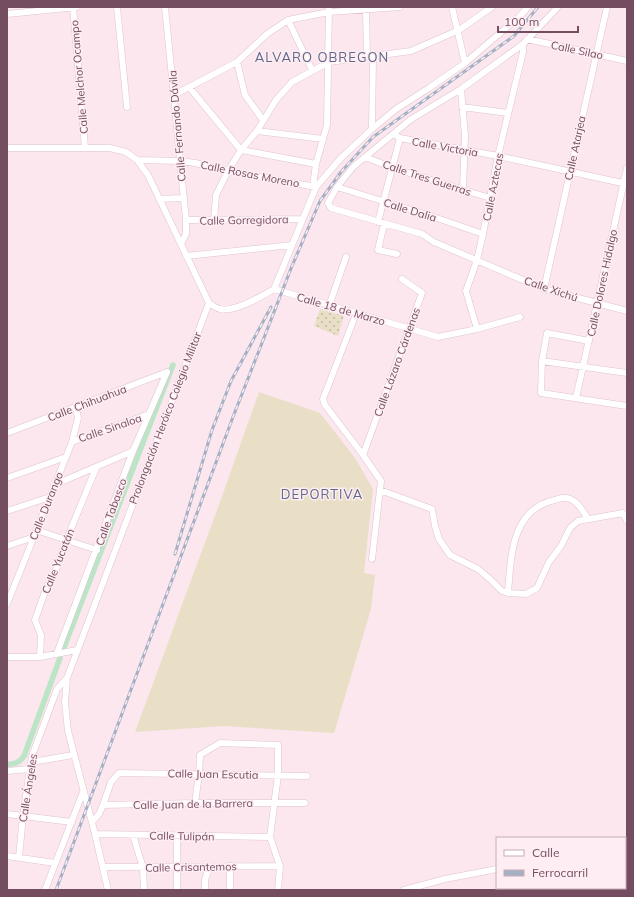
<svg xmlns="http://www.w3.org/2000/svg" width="634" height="897" font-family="Mulish,sans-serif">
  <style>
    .park { fill: url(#park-dots) }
    .garden { fill: #e8dfc6 }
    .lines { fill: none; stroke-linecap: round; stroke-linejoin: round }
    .canal { stroke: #bce4c7; stroke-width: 5.5 }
    .minor-casing { stroke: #e0c3cf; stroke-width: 7 }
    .minor { stroke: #fff; stroke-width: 6 }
    .rail-casing { stroke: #a6b0c5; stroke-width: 3 }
    .rail { stroke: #feedf2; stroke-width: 1.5; stroke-dasharray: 4.5; stroke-linecap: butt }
    .labels { text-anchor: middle; stroke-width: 3; stroke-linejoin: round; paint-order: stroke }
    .street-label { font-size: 11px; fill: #744d61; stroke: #feedf2 }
    .quarter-label { font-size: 13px; letter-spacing: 1px; fill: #60698a; stroke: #feedf2 }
  </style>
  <defs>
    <pattern id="park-dots" width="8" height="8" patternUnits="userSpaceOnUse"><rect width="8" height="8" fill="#e8dfc6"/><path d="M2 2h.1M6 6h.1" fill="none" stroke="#c1b7a4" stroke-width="1.8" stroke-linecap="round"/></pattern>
  </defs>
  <rect width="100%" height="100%" fill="#fbe7ed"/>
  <!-- park -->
  <path class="park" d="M 320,309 L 344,316 L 338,336 L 314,326 Z"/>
  <!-- garden -->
  <path class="garden" d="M 259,392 L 320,413 L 355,458 L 373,489 L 364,573 L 375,575 L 371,609 L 334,733 L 224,726 L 135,732 L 220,502 Z"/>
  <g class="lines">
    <!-- canal -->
    <path class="canal" d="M 63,650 L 173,365
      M 7,764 C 15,765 20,762 24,756 L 60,658"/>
    <defs>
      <path id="minor" d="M 73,7 L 85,148
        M 117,7 L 127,107
        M 165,7 L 186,220 L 186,234 L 181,244
        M 452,7 L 465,63
        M 558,7 L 523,44 L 461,89 L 410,120 L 353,167 L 337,187 L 328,203 L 331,208 L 422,234 L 434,242 L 544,289 L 627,311
        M 366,10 L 367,57
        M 7,14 L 77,7
        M 288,20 L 312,70
        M 527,39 L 627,61
        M 237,62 L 245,95 L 263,120
        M 189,87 L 241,150 L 316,164
        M 461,89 L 465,136 L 463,189
        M 174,95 L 237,62 L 267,34 L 288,20 L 329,12 L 400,7
        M 462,107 L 508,113
        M 372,129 L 373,56
        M 257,131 L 323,139
        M 394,134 L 400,138 L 498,156 L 627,184
        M 7,148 L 110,148 L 126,152 L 137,160 L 148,175 L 209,303 L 67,678 L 65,702 L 68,731 L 95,834 L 108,890
        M 365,157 L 393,168 L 490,198
        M 137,160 L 180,161 L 195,163 L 228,171 L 316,187
        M 313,186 L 316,164 L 327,125 L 329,7
        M 337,187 L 431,216 L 483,234
        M 159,199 L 183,198
        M 186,220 L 302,219
        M 214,221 L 216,195 L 228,171 L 241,150 L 257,131 L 276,100 L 292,82 L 329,62 L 411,51 L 459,30 L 492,7
        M 378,222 L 400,138
        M 384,224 L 378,250 L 397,254
        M 186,256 L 292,245
        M 274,289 L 316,187 L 340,159 L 372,129 L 396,109 L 429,88 L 465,63 L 519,17 L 528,7
        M 544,289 L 607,7
        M 209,303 C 212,305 216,308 220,309 C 234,313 262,296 274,289 L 438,337 L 477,329 L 520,317
        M 329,306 L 346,257
        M 356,314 L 323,399 L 325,405 L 363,455 L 381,481 L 372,559
        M 477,329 L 466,291 L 477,260 L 483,234 L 498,156 L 523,52 L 523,44
        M 589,341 L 547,333 L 542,361 L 541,393 L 627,406
        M 542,361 L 627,373
        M 576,398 L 627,168
        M 7,433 L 167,372
        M 72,442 L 149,414
        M 363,455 L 422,293 L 402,279
        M 7,478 L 66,457
        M 54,485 L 133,451
        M 380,490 L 432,509 L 435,526 L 439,539 L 450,555 L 478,569 L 491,580 L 502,591 L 508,593 L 526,594 L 537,588 L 549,562 L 561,546 L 570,528 L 578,521 L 623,513 L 627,521
        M 7,511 L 50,497
        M 36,530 L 97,550
        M 7,546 L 34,537
        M 508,593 C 511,557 511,509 555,500 C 558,499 563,497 567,498 C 577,500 583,511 588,519
        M 7,604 L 72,442 L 78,418 L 76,407
        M 57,653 L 133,451 L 167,372
        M 7,657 L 40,657 L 77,650
        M 40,657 L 41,635 L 35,620 L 47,586 L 53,578 L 66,541 L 96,468
        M 32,762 L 73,755
        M 7,771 L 30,769
        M 195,803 L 199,774 L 200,755 L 220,743 L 278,745 L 278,775 L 270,837 L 280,866 L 278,890
        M 103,805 L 111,782 L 119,773 L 307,776
        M 7,814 L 72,822
        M 92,822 L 99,814 L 103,805 L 195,803 L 305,803
        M 95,834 L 270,837
        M 133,835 L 143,868 L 144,890
        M 7,856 L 55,863
        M 19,857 L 23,816 L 32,756 L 57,689 L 67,678
        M 103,867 L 280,866
        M 45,890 L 83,792
        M 177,890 L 177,836
        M 205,890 L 205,880 L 209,867
        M 230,890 L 230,866
        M 404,890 L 445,879 L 497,869"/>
    </defs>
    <!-- minor casing -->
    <use href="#minor" class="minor-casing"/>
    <!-- minor -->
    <use href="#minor" class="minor"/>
    <defs>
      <path id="rail" d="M 175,554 L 212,430 L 231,381 L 271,307
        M 56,890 L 233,417 L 292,266 L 320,201 L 341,172 L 373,137 L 514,36 L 538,7"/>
    </defs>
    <!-- rail casing -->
    <use href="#rail" class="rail-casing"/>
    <!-- rail -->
    <use href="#rail" class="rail"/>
  </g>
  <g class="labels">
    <!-- street labels -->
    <g class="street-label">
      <text transform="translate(577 50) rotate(12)" y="4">Calle Silao</text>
      <text transform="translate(79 77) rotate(-95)" y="4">Calle Melchor Ocampo</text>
      <text transform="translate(177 126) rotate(-95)" y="4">Calle Fernando Dávila</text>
      <text transform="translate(445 147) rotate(10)" y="4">Calle Victoria</text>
      <text transform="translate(575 148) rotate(-78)" y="4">Calle Atarjea</text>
      <text transform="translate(250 174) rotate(11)" y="4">Calle Rosas Moreno</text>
      <text transform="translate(427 178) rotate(18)" y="4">Calle Tres Guerras</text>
      <text transform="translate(493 187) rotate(-79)" y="4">Calle Aztecas</text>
      <text transform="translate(410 210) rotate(17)" y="4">Calle Dalia</text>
      <text transform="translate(244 220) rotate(-1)" y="4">Calle Gorregidora</text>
      <text transform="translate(602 283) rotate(-78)" y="4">Calle Dolores Hidalgo</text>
      <text transform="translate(551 289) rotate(19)" y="4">Calle Xichú</text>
      <text transform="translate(341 309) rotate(16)" y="4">Calle 18 de Marzo</text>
      <text transform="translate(397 362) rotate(-70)" y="4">Calle Lázaro Cárdenas</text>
      <text transform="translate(87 403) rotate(-21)" y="4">Calle Chihuahua</text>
      <text transform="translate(165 418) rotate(-69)" y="4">Prolongación Heróico Colegio Militar</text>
      <text transform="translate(110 428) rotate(-19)" y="4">Calle Sinaloa</text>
      <text transform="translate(46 506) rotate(-68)" y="4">Calle Durango</text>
      <text transform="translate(111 512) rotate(-70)" y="4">Calle Tabasco</text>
      <text transform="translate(58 561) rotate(-68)" y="4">Calle Yucatán</text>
      <text transform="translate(213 774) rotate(1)" y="4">Calle Juan Escutia</text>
      <text transform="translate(28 788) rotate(-81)" y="4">Calle Ángeles</text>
      <text transform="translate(193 804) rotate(-1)" y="4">Calle Juan de la Barrera</text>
      <text transform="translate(182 836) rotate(1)" y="4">Calle Tulipán</text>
      <text transform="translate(191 867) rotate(-1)" y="4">Calle Crisantemos</text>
    </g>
    <!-- quarter labels -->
    <g class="quarter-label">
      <text x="322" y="62">ALVARO OBREGON</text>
      <text x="322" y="499">DEPORTIVA</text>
    </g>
  </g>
  <!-- border -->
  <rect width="634" height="897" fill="none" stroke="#744d61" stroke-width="16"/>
  <!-- legend -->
  <rect x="496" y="837" width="130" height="52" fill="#feedf2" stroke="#c7adb8"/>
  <rect x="504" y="850" width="20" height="6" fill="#ffffff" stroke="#c7adb8"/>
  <text x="532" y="857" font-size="12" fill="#744d61">Calle</text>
  <rect x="504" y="870" width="20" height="6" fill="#a6b0c5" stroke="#c7adb8"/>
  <text x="532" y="877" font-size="12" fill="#744d61">Ferrocarril</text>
  <!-- scale -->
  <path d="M498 26v6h80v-6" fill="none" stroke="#744d61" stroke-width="2"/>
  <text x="504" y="26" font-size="12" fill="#744d61" stroke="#feedf2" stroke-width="3" paint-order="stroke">100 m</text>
</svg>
